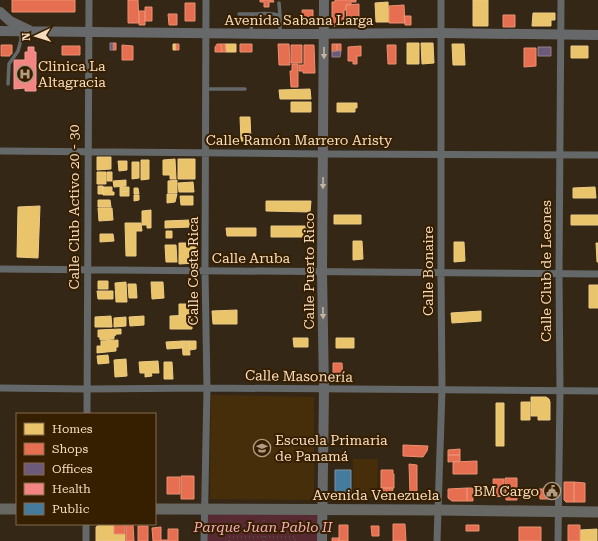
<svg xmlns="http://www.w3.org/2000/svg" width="598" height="541" font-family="'Roboto Serif',serif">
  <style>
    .built { fill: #472e0b }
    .green { fill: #562a30 }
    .homes { fill: #e9c46a; stroke: #edcb84 }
    .shops { fill: #e76f51; stroke: #ec9072 }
    .offices { fill: #6d597a; stroke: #96808f }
    .health { fill: #f28482; stroke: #f39e94 }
    .public { fill: #457b9d; stroke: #7a98a7 }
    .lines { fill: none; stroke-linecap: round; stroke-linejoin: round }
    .path { stroke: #635f5a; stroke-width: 1; stroke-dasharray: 1 3; stroke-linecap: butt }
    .lane { stroke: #646869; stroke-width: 3.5 }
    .street { stroke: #646869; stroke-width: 7 }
    .secondary { stroke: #676869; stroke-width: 10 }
    .primary { stroke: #676764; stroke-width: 11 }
    .oneway { fill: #c4b3a1 }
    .labels { text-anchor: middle; stroke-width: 4; stroke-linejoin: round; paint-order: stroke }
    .street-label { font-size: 14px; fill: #f6dcbf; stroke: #361f00 }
    .poi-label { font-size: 14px; fill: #f6dcbf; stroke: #361f00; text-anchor: start }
    .park-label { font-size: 14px; font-style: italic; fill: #f5acb7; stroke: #361f00 }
  </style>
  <rect width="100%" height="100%" fill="#342715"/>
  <!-- built -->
  <path class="built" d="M 211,395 L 314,397 L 314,500 L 210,499 Z
    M 353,459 L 378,459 L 377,497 L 353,497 Z"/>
  <!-- green -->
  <path class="green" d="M 206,512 L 319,513 L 319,541 L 206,541 Z"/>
  <!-- homes -->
  <path class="homes" d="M 473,0 L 488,0 L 488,26 L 473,26 Z
    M 388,2 L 389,22 L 376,22 L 375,3 Z
    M 533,13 L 555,13 L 555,20 L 551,20 L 551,26 L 532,26 Z
    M 407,43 L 419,43 L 419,64 L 407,64 Z
    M 421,43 L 433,43 L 434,63 L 422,64 Z
    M 173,44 L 176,44 L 176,50 L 173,50 Z
    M 225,44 L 236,44 L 236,52 L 226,52 Z
    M 452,44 L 464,44 L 465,65 L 453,65 Z
    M 571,46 L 588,46 L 588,58 L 571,58 Z
    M 310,89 L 311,99 L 280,99 L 279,90 Z
    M 291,102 L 311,102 L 311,112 L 291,112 Z
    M 337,103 L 357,103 L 357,108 L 355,108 L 355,112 L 337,112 Z
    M 240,117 L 250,117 L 251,141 L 241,141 Z
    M 97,157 L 111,157 L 111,169 L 97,170 Z
    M 175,159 L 176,179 L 170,179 L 170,175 L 163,175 L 163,160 Z
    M 178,159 L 195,159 L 195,179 L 178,179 Z
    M 141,160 L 149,160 L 149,179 L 141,180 Z
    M 118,161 L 127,161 L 127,170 L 119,171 Z
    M 132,162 L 139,162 L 139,178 L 132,179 Z
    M 97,172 L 106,172 L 106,184 L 97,184 Z
    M 107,172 L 112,172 L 112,181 L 107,181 Z
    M 126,180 L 126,186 L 114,187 L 113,181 Z
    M 177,180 L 177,193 L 168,193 L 168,181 Z
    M 193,182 L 194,192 L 179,192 L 178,183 Z
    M 98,186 L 103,186 L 103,194 L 98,194 Z
    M 103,187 L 112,187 L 112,192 L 114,192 L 114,195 L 103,195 Z
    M 120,187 L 129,187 L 129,191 L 120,192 Z
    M 595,187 L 596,198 L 573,198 L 573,188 Z
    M 134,188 L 138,188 L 139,194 L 134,194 Z
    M 129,191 L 129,196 L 120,196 L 120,192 Z
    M 167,194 L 177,194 L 175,202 L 167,203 Z
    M 134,195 L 139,195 L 139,200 L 134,201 Z
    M 180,196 L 193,196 L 193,205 L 181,205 Z
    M 98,200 L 110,200 L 111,207 L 98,207 Z
    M 266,201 L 311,201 L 310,212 L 266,211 Z
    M 40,206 L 38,258 L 17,257 L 18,207 Z
    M 98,208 L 112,208 L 113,220 L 99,221 Z
    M 151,210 L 151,228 L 147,228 L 147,225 L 142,225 L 142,211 Z
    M 334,215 L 361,215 L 361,224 L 334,224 Z
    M 571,215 L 598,215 L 598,225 L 571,225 Z
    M 190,220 L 191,227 L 165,228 L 165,221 Z
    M 125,223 L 141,223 L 142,231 L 136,231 L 136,256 L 126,256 Z
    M 271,226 L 310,226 L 310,237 L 271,237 Z
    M 226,228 L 256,228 L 256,236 L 227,236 Z
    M 166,231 L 172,231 L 172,238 L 166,238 Z
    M 100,234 L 113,234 L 114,241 L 100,242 Z
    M 353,241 L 362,241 L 363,259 L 353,260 Z
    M 454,242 L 464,242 L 465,261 L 454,262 Z
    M 179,243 L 194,243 L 194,247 L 197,247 L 197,263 L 179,264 Z
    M 596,243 L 598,243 L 598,262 L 597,262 Z
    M 165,245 L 176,245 L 177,262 L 166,262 Z
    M 98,281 L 108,281 L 108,289 L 98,289 Z
    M 126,282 L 127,302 L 116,302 L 115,283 Z
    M 151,282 L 163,282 L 164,298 L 152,299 Z
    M 128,284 L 136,284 L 137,298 L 129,298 Z
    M 589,285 L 598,285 L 598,308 L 589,308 Z
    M 97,291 L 113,291 L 113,299 L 98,299 Z
    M 179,304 L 192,304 L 192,315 L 179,316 Z
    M 237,310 L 237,324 L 213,324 L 212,311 Z
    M 481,311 L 481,321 L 452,323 L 451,313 Z
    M 192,315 L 192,329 L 170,329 L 170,316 Z
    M 111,316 L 112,327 L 95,327 L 95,317 Z
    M 144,316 L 144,325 L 130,326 L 129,317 Z
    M 126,317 L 126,326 L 114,327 L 114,318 Z
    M 121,329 L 121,334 L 116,334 L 116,335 L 114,336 L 114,339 L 100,340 L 100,337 L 98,337 L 98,330 Z
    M 293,338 L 308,338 L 308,347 L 294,347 Z
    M 336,338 L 354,338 L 354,348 L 336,348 Z
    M 118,340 L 118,347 L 116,347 L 116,351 L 97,353 L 97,346 L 101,346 L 101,341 Z
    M 182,341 L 182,348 L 167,349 L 166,342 Z
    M 182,341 L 189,341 L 190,355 L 183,355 Z
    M 189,341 L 196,341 L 196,349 L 190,350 Z
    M 108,355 L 109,363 L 98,364 L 97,356 Z
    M 126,359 L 127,376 L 115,377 L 114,360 Z
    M 158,361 L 159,373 L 151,373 L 152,376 L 145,377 L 145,373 L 140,373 L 139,362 Z
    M 164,362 L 172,362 L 173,379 L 164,379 Z
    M 531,397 L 546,397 L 549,399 L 550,402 L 550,420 L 538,420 L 538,416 L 531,416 Z
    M 521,402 L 530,402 L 530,420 L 521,420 Z
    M 496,403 L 504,403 L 504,446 L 496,446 Z
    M 100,524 L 114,524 L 114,534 L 125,534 L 125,541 L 96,541 L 96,527 Z
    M 597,529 L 597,541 L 580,541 L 580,530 Z"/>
  <!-- shops -->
  <path class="shops" d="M 12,0 L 75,0 L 75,12 L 12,12 Z
    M 128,0 L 138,0 L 139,23 L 128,23 Z
    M 260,0 L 273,0 L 274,2 L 269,2 L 269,7 L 264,7 L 264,2 L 260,2 Z
    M 335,0 L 356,0 L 356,2 L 351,2 L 351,4 L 346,5 L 346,10 L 344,10 L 344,26 L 334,26 L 332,25 L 332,2 L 335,2 Z
    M 185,3 L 195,3 L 195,21 L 185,21 Z
    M 359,4 L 359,24 L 347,24 L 346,5 Z
    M 404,5 L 405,23 L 389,23 L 389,6 Z
    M 145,7 L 152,7 L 152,21 L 145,21 Z
    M 302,10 L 313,10 L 313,24 L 303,25 Z
    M 139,11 L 145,11 L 145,25 L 139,25 Z
    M 168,14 L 177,14 L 177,25 L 169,25 Z
    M 503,15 L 515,15 L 515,27 L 503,27 Z
    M 404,16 L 411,16 L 411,25 L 405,25 Z
    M 113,43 L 116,43 L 116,50 L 113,50 Z
    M 176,44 L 179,44 L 179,50 L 176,50 Z
    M 217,44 L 221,44 L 222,52 L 215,52 L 215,47 Z
    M 221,44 L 225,44 L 226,52 L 222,52 Z
    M 240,44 L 252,44 L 252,52 L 240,52 Z
    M 278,44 L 289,44 L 290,65 L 279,65 Z
    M 332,44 L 337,44 L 337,51 L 332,52 Z
    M 337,44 L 341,44 L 341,51 L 337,51 Z
    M 1,45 L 12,45 L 12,54 L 10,54 L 10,56 L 1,56 Z
    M 122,45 L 133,46 L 133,60 L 122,60 Z
    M 291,45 L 302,45 L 302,63 L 291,63 Z
    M 304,45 L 314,45 L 315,73 L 303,73 L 303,71 L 299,71 L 299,65 L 304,65 Z
    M 387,45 L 396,45 L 396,64 L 388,64 Z
    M 62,46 L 80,46 L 80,55 L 62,55 Z
    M 361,46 L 361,56 L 357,56 L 357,64 L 353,64 L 353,61 L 348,61 L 348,47 Z
    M 524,48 L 536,48 L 536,66 L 524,67 Z
    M 292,64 L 298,64 L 298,87 L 291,87 L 290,71 L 292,71 Z
    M 333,363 L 342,363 L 343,379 L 333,379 Z
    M 403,445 L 428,446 L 427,451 L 423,457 L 403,456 Z
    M 460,449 L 460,455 L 448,455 L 448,450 Z
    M 448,455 L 460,455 L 460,461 L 448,462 Z
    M 477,461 L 477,474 L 453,474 L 453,462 Z
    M 409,464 L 417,465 L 417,494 L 410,494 Z
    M 381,470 L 393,470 L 393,474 L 394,474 L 394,488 L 381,488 Z
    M 181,476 L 194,476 L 194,499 L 181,499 Z
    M 167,477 L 180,477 L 180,494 L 167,494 Z
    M 505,478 L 517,478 L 517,500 L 506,500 Z
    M 493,479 L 504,479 L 504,496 L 494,497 Z
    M 564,482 L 574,482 L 574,502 L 566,502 L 564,500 Z
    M 574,482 L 585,483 L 585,502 L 574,502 Z
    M 381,488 L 393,488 L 392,497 L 381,497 Z
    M 467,488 L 467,501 L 452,501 L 448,498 L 448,489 Z
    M 467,488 L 473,488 L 473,501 L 467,501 Z
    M 539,489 L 548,489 L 549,499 L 540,499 Z
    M 114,524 L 125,524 L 125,534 L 114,534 Z
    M 126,524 L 133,524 L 134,541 L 126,541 Z
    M 393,524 L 405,524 L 406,541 L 393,541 Z
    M 339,525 L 348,525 L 348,541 L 339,541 Z
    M 466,525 L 479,525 L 479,531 L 466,531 Z
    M 568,525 L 580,525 L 580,541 L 568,541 Z
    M 138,526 L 148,526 L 148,541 L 138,541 Z
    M 371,526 L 379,526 L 379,536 L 372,536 Z
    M 161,527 L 161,540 L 168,540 L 168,529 L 178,529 L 178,541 L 153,541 L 152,528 Z
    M 519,527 L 541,527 L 541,541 L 519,541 Z
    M 332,538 L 339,538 L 339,541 L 332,541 Z"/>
  <!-- offices -->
  <path class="offices" d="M 110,43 L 113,43 L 113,50 L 110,50 Z
    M 538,47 L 551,47 L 551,56 L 538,56 Z
    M 337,51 L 341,51 L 340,57 L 332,57 L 332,52 Z"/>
  <!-- health -->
  <path class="health" d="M 28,47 L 34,47 L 34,52 L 36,52 L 36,91 L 25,91 L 25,88 L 14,89 L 14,60 L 25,60 L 25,52 L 28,52 Z"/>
  <!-- public -->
  <path class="public" d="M 335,470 L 351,470 L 351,494 L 335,494 Z"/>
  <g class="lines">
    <!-- path -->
    <path class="path" d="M 229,541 L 229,537 L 295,537 L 295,541
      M 264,541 L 264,518"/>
    <!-- lane -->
    <path class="lane" d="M 279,3 L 280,16
      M 239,14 L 253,14
      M 251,33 L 252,16 L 253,14 C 261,14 273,12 280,16 L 280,33
      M 8,84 L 9,64 L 18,51 L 21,40 L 21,32
      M 206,89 L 245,89"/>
    <!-- street -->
    <path class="street" d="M 0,151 L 324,154 L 598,155
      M 0,269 L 598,274
      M 0,388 L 88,389 L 207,388 L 598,391
      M 87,414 L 89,0
      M 86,541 L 86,524
      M 204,541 L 207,388 L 205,271 L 206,0
      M 437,541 L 442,390 L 441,271 L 441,0
      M 558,541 L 560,391 L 559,273 L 561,0"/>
    <!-- secondary -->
    <path class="secondary" d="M 0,12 L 10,21 L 29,30
      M 0,31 L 280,34 L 441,33 L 598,35
      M 322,541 L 324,390 L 322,271 L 324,0"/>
    <!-- primary -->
    <path class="primary" d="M 0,509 L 17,509
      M 155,509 L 438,510 L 598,512"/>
  </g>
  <!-- one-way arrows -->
  <defs><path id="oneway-solid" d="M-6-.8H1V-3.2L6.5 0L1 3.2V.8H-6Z"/></defs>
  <g class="oneway">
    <use href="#oneway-solid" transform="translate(324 53) rotate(90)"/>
    <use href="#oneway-solid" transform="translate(323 183) rotate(91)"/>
    <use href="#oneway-solid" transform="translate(323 313) rotate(89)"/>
  </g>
  <!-- icons -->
  <defs>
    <symbol id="hospital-ring" viewBox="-11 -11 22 22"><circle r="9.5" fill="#361f00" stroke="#b29d84" stroke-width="1.5"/><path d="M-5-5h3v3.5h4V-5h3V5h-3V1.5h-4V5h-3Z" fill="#b29d84"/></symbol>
    <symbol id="school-ring" viewBox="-11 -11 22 22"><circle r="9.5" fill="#361f00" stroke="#b29d84" stroke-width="1.5"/><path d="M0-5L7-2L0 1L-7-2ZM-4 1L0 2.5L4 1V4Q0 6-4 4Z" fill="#b29d84"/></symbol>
    <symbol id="civic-ring" viewBox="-11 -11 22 22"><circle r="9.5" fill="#361f00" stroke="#b29d84" stroke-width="1.5"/><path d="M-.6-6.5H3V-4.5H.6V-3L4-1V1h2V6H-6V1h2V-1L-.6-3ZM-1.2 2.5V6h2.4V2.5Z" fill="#b29d84"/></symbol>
  </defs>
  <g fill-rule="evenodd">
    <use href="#hospital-ring" x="15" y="64" width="20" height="20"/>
    <use href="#school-ring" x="252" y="438" width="20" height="20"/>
    <use href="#civic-ring" x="542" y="481" width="20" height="20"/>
  </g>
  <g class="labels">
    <!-- street labels -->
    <g class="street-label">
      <text x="299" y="25">Avenida Sabana Larga</text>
      <text x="299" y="145">Calle Ramón Marrero Aristy</text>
      <text transform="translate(74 207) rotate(-90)" y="5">Calle Club Activo 20 - 30</text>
      <text x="251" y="263">Calle Aruba</text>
      <text transform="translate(193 271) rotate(-90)" y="5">Calle Costa Rica</text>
      <text transform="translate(309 271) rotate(-90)" y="5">Calle Puerto Rico</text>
      <text transform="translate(428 271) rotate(-90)" y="5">Calle Bonaire</text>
      <text transform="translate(546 271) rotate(-90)" y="5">Calle Club de Leones</text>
      <text transform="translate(299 376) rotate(1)" y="5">Calle Masonería</text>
      <text x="376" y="500">Avenida Venezuela</text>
    </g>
    <!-- poi labels -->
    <g class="poi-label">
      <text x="38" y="71">Clinica La<tspan x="38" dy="16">Altagracia</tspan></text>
      <text x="275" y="445">Escuela Primaria<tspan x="275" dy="16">de Panamá</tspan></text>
      <text x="539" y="496" text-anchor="end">BM Cargo</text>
    </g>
    <!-- park labels -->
    <g class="park-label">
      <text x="263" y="532">Parque Juan Pablo II</text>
    </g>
  </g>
  <!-- legend -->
  <rect x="16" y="413" width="140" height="112" fill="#361f00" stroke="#836b4c"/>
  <rect x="24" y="423" width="20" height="12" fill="#e9c46a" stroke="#836b4c"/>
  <text x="52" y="433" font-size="12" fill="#f6dcbf">Homes</text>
  <rect x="24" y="443" width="20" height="12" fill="#e76f51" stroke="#836b4c"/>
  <text x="52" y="453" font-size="12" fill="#f6dcbf">Shops</text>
  <rect x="24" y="463" width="20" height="12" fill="#6d597a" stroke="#836b4c"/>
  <text x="52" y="473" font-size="12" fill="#f6dcbf">Offices</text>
  <rect x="24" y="483" width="20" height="12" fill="#f28482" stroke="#836b4c"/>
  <text x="52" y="493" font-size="12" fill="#f6dcbf">Health</text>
  <rect x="24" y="503" width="20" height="12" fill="#457b9d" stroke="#836b4c"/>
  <text x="52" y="513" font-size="12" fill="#f6dcbf">Public</text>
  <!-- north arrow -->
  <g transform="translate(36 36) rotate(266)" stroke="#361f00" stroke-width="3" paint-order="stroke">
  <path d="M0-3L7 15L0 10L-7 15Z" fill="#f6dcbf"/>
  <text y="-6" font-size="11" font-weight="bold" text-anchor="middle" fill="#f6dcbf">N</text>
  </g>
</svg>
